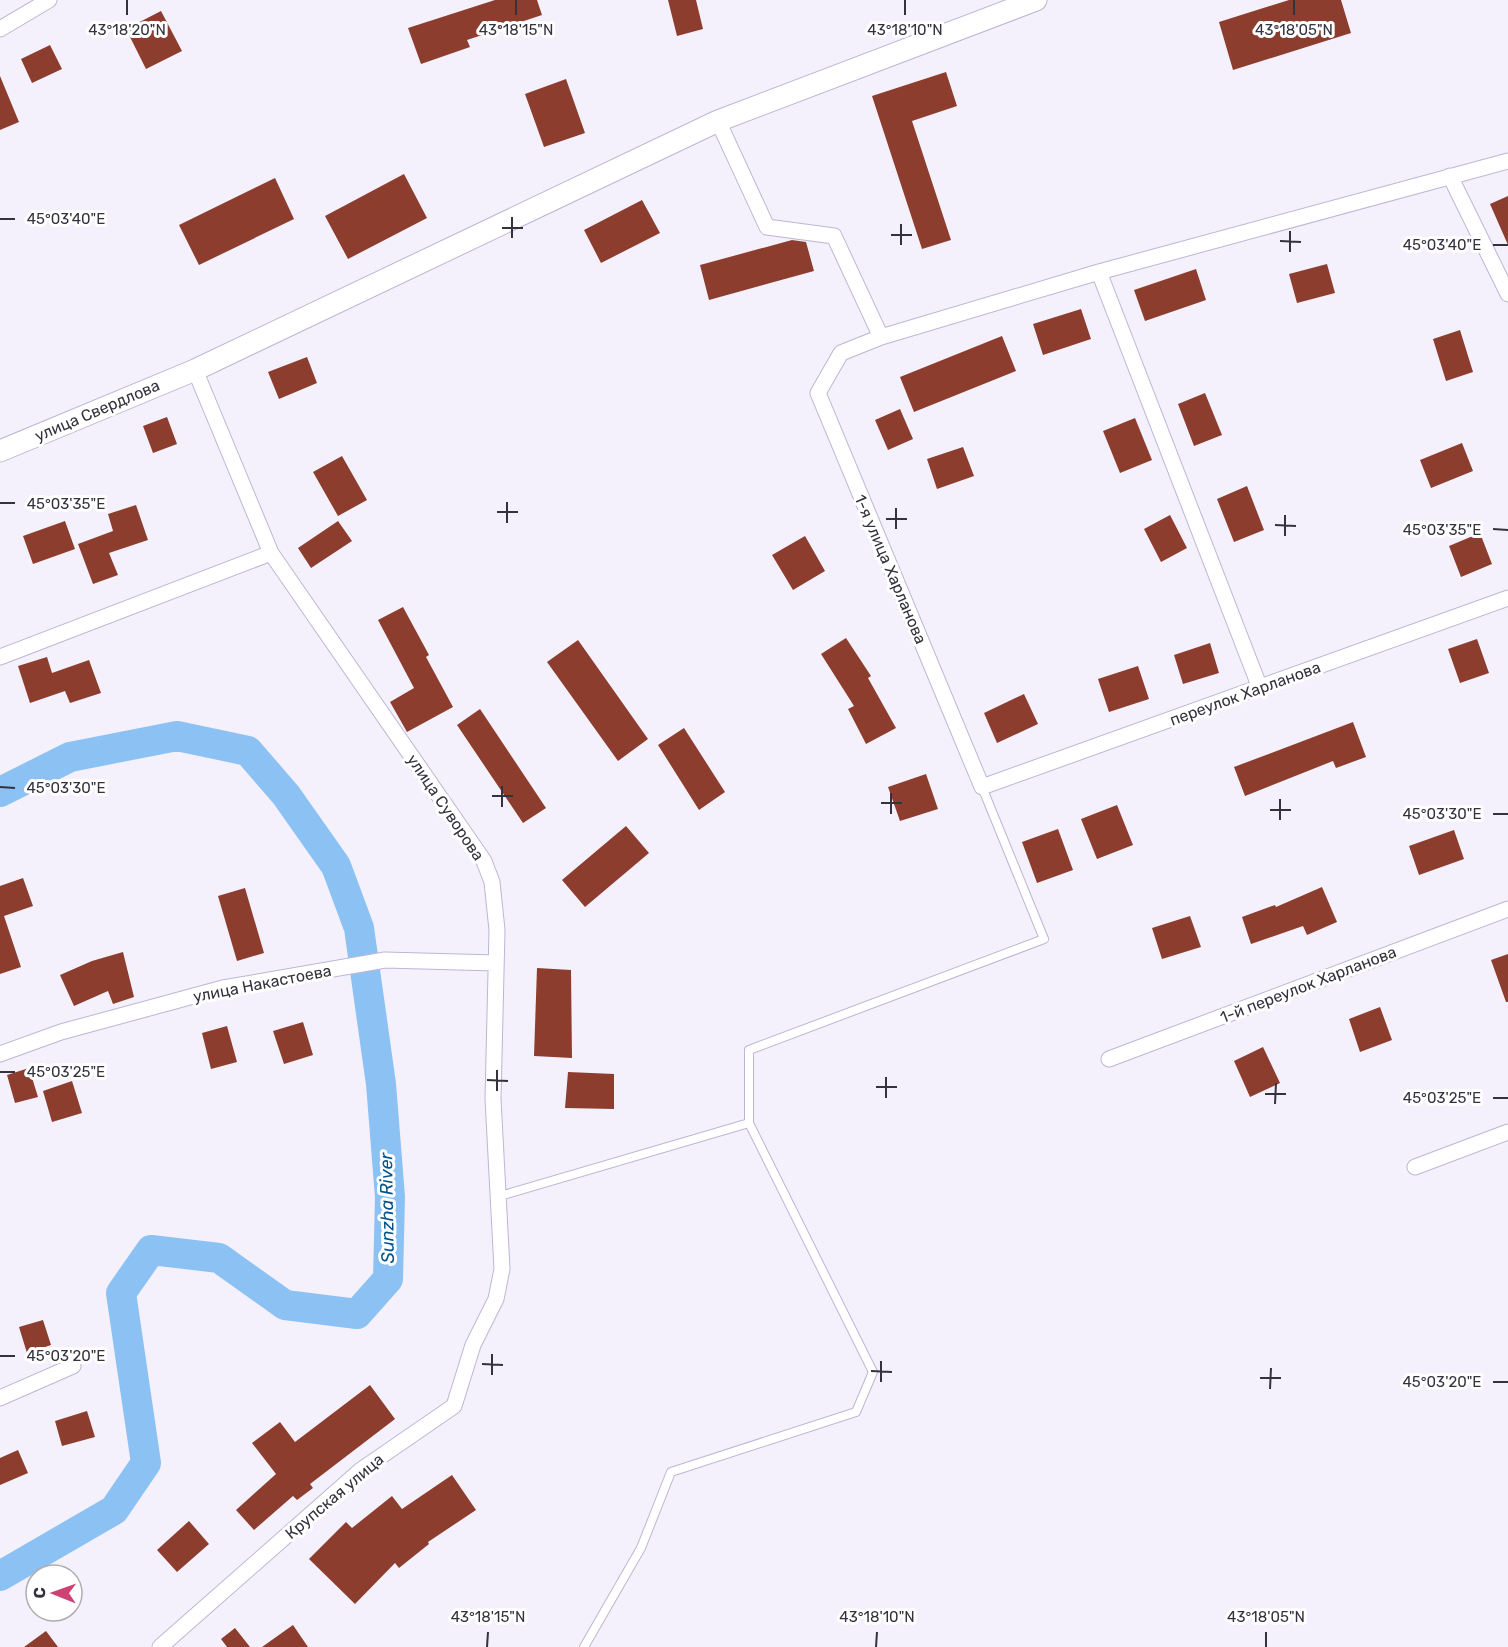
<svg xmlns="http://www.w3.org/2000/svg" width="1508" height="1647" font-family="Rubik,sans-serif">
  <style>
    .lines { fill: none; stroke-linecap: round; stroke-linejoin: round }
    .river { stroke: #8cc2f3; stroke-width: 30 }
    .building { fill: #8d3d2e }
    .lane-casing { stroke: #bdb6d3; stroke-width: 10 }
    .street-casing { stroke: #bdb6d3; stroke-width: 17 }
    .secondary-casing { stroke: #bdb6d3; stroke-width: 23 }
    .lane { stroke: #fff; stroke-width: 8 }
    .street { stroke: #fff; stroke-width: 15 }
    .secondary { stroke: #fff; stroke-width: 21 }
    .ticks { fill: none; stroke: #35323e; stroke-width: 2 }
    .labels { text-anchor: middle; stroke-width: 6; stroke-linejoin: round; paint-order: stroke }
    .street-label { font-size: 16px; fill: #35323e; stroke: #fff }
    .water-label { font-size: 18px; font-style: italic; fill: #00548b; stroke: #fff }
    .ticks-label { font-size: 15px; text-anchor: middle; fill: #35323e; stroke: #fff; stroke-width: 6; stroke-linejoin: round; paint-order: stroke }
  </style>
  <rect width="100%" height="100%" fill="#f4f1fd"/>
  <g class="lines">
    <!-- river -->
    <path class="river" d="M 0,792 L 70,757 L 177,736 L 248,751 L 286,795 L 336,866 L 359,928 L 381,1084 L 390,1197 L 388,1279 L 357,1314 L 285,1305 L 219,1258 L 151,1250 L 121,1293 L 146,1463 L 114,1510 L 0,1576"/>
  </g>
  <!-- building -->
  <path class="building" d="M 495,0 L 537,0 L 542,15 L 467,40 L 470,47 L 421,64 L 408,28 Z
    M 668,0 L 696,0 L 703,29 L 677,36 Z
    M 1289,0 L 1341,0 L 1351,33 L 1233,70 L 1219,22 Z
    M 161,11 L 182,51 L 146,69 L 126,29 Z
    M 50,45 L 62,69 L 32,83 L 21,59 Z
    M 946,72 L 957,106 L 912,121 L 951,240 L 922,249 L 872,96 Z
    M 0,76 L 19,122 L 0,130 Z
    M 566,79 L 585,133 L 544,147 L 525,94 Z
    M 404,174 L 427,218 L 348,259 L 325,216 Z
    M 275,178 L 294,219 L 199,265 L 179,225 Z
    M 1508,196 L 1508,245 L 1490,204 Z
    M 642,200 L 660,233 L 601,263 L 584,230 Z
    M 792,240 L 806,242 L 814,271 L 709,300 L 700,265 Z
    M 1327,264 L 1335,293 L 1297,303 L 1289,274 Z
    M 1196,269 L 1206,300 L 1145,321 L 1134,290 Z
    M 1081,309 L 1091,339 L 1043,355 L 1033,324 Z
    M 1460,330 L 1473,372 L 1446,381 L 1433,339 Z
    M 1002,336 L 1016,371 L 914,412 L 900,377 Z
    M 307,357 L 317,383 L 279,399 L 268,372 Z
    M 1205,393 L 1222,435 L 1194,446 L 1178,404 Z
    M 900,409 L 913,439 L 888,450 L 875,420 Z
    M 167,417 L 177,444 L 153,453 L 143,426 Z
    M 1135,418 L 1152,460 L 1120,473 L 1103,431 Z
    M 1462,443 L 1473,471 L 1431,488 L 1420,460 Z
    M 963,447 L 974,476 L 937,489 L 927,459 Z
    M 342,456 L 367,500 L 338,516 L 313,472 Z
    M 1247,486 L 1264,530 L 1234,542 L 1217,499 Z
    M 136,505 L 148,540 L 109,553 L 118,575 L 93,584 L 78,544 L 113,531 L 108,514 Z
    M 1170,515 L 1187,548 L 1161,562 L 1144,529 Z
    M 65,521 L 75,549 L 33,564 L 23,536 Z
    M 338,521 L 352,541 L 311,568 L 298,548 Z
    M 1480,533 L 1492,564 L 1461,577 L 1449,546 Z
    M 805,536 L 825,571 L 793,590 L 772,555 Z
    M 403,607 L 429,655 L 426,657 L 453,707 L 407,732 L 390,702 L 414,688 L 378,620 Z
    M 846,638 L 871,676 L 868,678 L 896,728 L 866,744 L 848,709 L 854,706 L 821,654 Z
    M 1477,639 L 1489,673 L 1460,683 L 1448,649 Z
    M 578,640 L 648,739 L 618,761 L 547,662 Z
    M 1210,643 L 1219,673 L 1183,684 L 1174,655 Z
    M 47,657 L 52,673 L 89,660 L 101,693 L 70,703 L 65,691 L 30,703 L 18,666 Z
    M 1138,666 L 1149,699 L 1109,712 L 1098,679 Z
    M 1024,694 L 1038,724 L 997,743 L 984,713 Z
    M 480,709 L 546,808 L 523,823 L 457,725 Z
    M 1353,722 L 1366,757 L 1336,768 L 1333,761 L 1245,796 L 1234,767 Z
    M 684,728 L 725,792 L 699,810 L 658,745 Z
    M 926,774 L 938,809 L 900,821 L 888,787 Z
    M 1117,805 L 1133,845 L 1097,859 L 1081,819 Z
    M 626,826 L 649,853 L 585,907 L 562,880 Z
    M 1058,829 L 1073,870 L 1037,883 L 1022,842 Z
    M 1454,830 L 1464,859 L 1419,875 L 1409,846 Z
    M 23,878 L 33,906 L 4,916 L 21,967 L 0,974 L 0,886 Z
    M 1322,887 L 1337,922 L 1307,935 L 1303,926 L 1251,944 L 1242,917 L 1275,905 L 1276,907 Z
    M 245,888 L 264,953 L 237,961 L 218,896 Z
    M 1190,916 L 1201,947 L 1162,959 L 1152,928 Z
    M 123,952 L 134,997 L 113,1004 L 108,991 L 74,1006 L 60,975 L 92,961 Z
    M 1508,954 L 1508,1002 L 1506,1002 L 1491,960 Z
    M 537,968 L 571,970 L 572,1058 L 534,1056 Z
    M 1380,1007 L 1392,1040 L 1360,1052 L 1349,1019 Z
    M 303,1022 L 313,1055 L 284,1064 L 273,1031 Z
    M 227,1026 L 237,1062 L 211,1069 L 202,1033 Z
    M 1263,1047 L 1280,1083 L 1250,1097 L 1234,1061 Z
    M 29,1068 L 38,1097 L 15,1103 L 7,1075 Z
    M 568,1072 L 614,1074 L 614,1109 L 565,1108 Z
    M 72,1081 L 82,1113 L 52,1122 L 43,1091 Z
    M 43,1320 L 51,1345 L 27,1353 L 19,1327 Z
    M 370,1385 L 395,1419 L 310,1484 L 313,1488 L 297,1500 L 293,1496 L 254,1530 L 236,1510 L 276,1474 L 252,1443 L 280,1422 L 295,1442 Z
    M 87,1411 L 95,1437 L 62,1446 L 55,1421 Z
    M 18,1450 L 28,1473 L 0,1485 L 0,1458 Z
    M 452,1475 L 476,1510 L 428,1542 L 429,1544 L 399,1568 L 395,1563 L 355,1604 L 309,1559 L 346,1522 L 352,1528 L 392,1496 L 402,1509 Z
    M 189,1521 L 209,1544 L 177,1572 L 157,1550 Z
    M 293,1625 L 308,1647 L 262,1647 Z
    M 235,1628 L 250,1647 L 227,1647 L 221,1639 Z
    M 46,1631 L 58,1647 L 24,1647 Z"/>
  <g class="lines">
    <defs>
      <path id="lane" d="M 500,1196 L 749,1123
        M 584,1647 L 641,1548 L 671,1472 L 856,1412 L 873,1372 L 749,1123 L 749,1050 L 1044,939 L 982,787"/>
      <path id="street" d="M 0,29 L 49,0
        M 718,121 L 767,227 L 834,236 L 881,337
        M 1508,161 L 1099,272 L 881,337 L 841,353 L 818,393 L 982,787 L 1508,598
        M 1450,176 L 1508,294
        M 1099,272 L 1260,688
        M 0,657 L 271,553
        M 0,1054 L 61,1032 L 223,988 L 385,960 L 496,963
        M 1109,1059 L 1508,909
        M 1415,1167 L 1508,1132
        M 0,1398 L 73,1366
        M 160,1647 L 361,1470 L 454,1406 L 473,1345 L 496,1299 L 502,1269 L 493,1099 L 497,930 L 492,882 L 484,861 L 271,553 L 195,370"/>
      <path id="secondary" d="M 0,451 L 195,370 L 718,121 L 1036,0"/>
    </defs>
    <!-- lane casing -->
    <use href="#lane" class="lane-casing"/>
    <!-- street casing -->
    <use href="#street" class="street-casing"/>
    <!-- secondary casing -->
    <use href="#secondary" class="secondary-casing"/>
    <!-- lane -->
    <use href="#lane" class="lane"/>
    <!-- street -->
    <use href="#street" class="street"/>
    <!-- secondary -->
    <use href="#secondary" class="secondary"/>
  </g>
  <!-- ticks -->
  <path class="ticks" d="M 127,15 L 127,0M 516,15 L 516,0M 905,15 L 905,0M 1294,15 L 1294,0M 0,219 L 15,219M 502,228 L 523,228M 891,235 L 912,235M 512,238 L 512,217M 1280,241 L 1301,242M 901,245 L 901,224M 1493,245 L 1508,245M 1290,252 L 1290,231M 0,503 L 15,503M 497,512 L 518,512M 886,519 L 907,519M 507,523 L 507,502M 1275,525 L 1296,526M 896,529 L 896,508M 1493,529 L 1508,530M 1285,536 L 1285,515M 0,787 L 15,788M 492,796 L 513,796M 881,803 L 902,803M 502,807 L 502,786M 1270,810 L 1291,810M 891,814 L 891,793M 1493,814 L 1508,814M 1280,820 L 1280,799M 0,1072 L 15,1072M 487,1080 L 508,1081M 876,1087 L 897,1087M 497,1091 L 497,1070M 1265,1094 L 1286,1094M 886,1098 L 886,1077M 1493,1098 L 1508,1098M 1275,1104 L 1276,1083M 0,1356 L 15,1356M 482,1364 L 503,1365M 871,1371 L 892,1372M 492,1375 L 492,1354M 1260,1378 L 1281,1378M 881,1382 L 881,1361M 1493,1382 L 1508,1382M 1270,1389 L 1271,1368M 487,1647 L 488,1632M 876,1647 L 877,1632M 1266,1647 L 1266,1632"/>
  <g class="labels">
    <!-- street labels -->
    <g class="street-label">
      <text transform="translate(97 410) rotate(-23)" y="6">улица Свердлова</text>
      <text transform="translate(891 569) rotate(67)" y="6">1-я улица Харланова</text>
      <text transform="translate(1245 693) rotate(-20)" y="6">переулок Харланова</text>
      <text transform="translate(446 807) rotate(56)" y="6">улица Суворова</text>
      <text transform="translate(262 983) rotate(-11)" y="6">улица Накастоева</text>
      <text transform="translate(1308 984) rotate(-21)" y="6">1-й переулок Харланова</text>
      <text transform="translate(334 1496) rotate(-40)" y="6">Крупская улица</text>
    </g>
    <!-- water labels -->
    <g class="water-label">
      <text transform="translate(387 1208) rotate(-91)" y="6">Sunzha River</text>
    </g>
  </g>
  <g class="ticks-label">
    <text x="127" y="35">43°18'20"N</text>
    <text x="516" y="35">43°18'15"N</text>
    <text x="905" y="35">43°18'10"N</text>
    <text x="1294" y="35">43°18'05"N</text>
    <text x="66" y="224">45°03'40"E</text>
    <text x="1442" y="250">45°03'40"E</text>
    <text x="66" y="509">45°03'35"E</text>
    <text x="1442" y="535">45°03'35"E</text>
    <text x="66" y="793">45°03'30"E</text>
    <text x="1442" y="819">45°03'30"E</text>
    <text x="66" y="1077">45°03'25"E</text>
    <text x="1442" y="1103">45°03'25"E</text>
    <text x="66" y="1361">45°03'20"E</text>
    <text x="1442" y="1387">45°03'20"E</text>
    <text x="488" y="1622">43°18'15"N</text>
    <text x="877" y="1622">43°18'10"N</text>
    <text x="1266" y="1622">43°18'05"N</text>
  </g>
  <!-- north arrow -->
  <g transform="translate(54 1593) rotate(271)"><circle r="28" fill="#ffffff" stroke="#aeadb2" stroke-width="1.5"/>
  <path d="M0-4.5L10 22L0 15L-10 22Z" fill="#cd4173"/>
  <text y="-9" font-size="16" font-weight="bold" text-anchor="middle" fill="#35323e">С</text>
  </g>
</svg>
